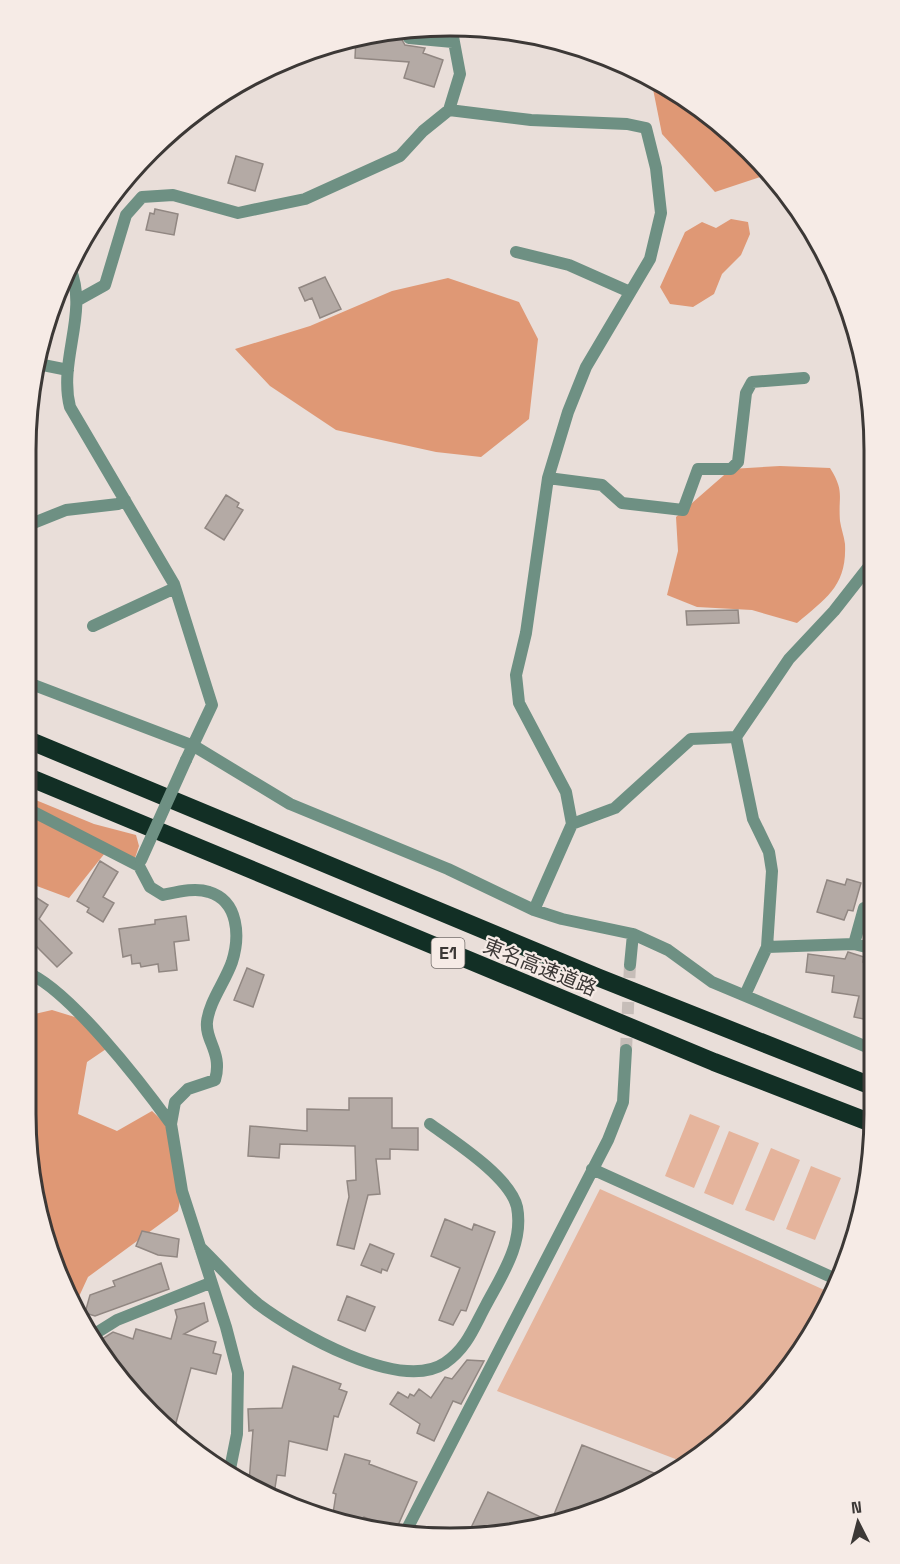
<svg xmlns="http://www.w3.org/2000/svg" width="900" height="1564" font-family="'Space Grotesk','Noto Sans JP',sans-serif">
  <style>
    .green { fill: #e5b49c }
    .forest { fill: #df9875 }
    .building { fill: #b4aaa5; stroke: #918782; stroke-width: 1.5 }
    .lines { fill: none; stroke-linecap: round; stroke-linejoin: round }
    .street-tunnel { stroke: #c6bdb8; stroke-width: 12; stroke-dasharray: 12 6; stroke-linecap: butt }
    .street { stroke: #6e9083; stroke-width: 12 }
    .highway { stroke: #122f25; stroke-width: 18 }
    .street-bridge { stroke: #6e9083; stroke-width: 12 }
    .labels { text-anchor: middle; stroke-width: 4.5; stroke-linejoin: round; paint-order: stroke }
    .shield { fill: #f6ebe6; stroke: #746e6b; stroke-width: 1.5 }
    .shield-label { font-size: 18px; font-weight: bold; fill: #3c3836 }
    .street-label { font-size: 20px; fill: #3c3836; stroke: #f6ebe6 }
    .rim { fill: none; stroke: #3c3836; stroke-width: 3 }
  </style>
  <rect width="100%" height="100%" fill="#e9ded9"/>
  <!-- green -->
  <path class="green" d="M 690,1114 L 720,1126 L 694,1188 L 665,1176 Z
    M 729,1131 L 759,1143 L 733,1205 L 704,1193 Z
    M 771,1148 L 800,1160 L 774,1221 L 745,1210 Z
    M 811,1166 L 841,1178 L 815,1240 L 786,1229 Z
    M 600,1189 L 831,1293 L 803,1350 L 709,1451 L 686,1463 L 497,1391 Z"/>
  <!-- forest -->
  <path class="forest" d="M 651,79 C 696,102 738,134 769,174 L 715,192 L 662,134 Z
    M 731,219 L 748,222 L 750,234 L 741,255 L 722,274 L 714,294 L 693,307 L 670,304 L 660,287 L 685,232 L 702,222 L 716,228 Z
    M 448,278 L 519,302 L 538,339 L 529,419 L 481,457 L 436,452 L 336,430 L 270,386 L 235,349 L 310,326 L 392,291 Z
    M 780,466 L 830,468 C 845,492 838,495 840,521 C 841,528 844,536 845,544 C 847,586 826,598 797,623 L 752,610 L 697,607 L 667,595 L 678,551 L 676,517 L 731,469 Z
    M 26,796 L 94,824 L 136,835 L 139,846 L 135,858 L 105,853 L 69,898 L 26,882 Z
    M 52,1010 L 91,1022 L 109,1047 L 87,1062 L 78,1114 L 117,1131 L 152,1111 L 174,1132 L 182,1191 L 178,1211 L 88,1277 L 76,1303 L 48,1250 L 26,1114 L 26,1016 Z"/>
  <!-- building -->
  <path class="building" d="M 431,27 L 430,32 L 406,30 L 401,38 L 405,45 L 425,48 L 423,53 L 443,60 L 434,87 L 404,78 L 409,62 L 355,58 L 356,37 L 367,34 Z
    M 236,156 L 263,164 L 255,191 L 228,183 Z
    M 155,209 L 178,214 L 174,235 L 146,230 L 150,213 L 154,214 Z
    M 325,277 L 341,309 L 320,318 L 312,298 L 305,301 L 299,288 Z
    M 226,495 L 239,503 L 237,507 L 243,510 L 224,540 L 205,528 Z
    M 738,610 L 739,623 L 687,625 L 686,611 Z
    M 100,861 L 118,872 L 103,897 L 114,903 L 103,922 L 87,912 L 89,908 L 77,901 Z
    M 847,879 L 861,883 L 853,911 L 848,910 L 844,920 L 817,912 L 827,880 L 845,885 Z
    M 26,891 L 48,905 L 39,919 L 72,953 L 57,967 L 27,937 L 26,940 Z
    M 186,916 L 189,940 L 174,942 L 177,970 L 159,972 L 158,964 L 141,967 L 140,963 L 132,964 L 131,955 L 123,957 L 119,929 L 155,924 L 155,920 Z
    M 848,952 L 864,957 L 863,962 L 866,962 L 867,958 L 874,958 L 874,1015 L 870,1014 L 868,1020 L 854,1017 L 859,996 L 832,992 L 834,976 L 806,972 L 808,954 L 845,959 Z
    M 247,968 L 264,975 L 253,1007 L 234,1000 Z
    M 349,1098 L 392,1098 L 392,1128 L 418,1128 L 418,1150 L 390,1149 L 390,1159 L 376,1159 L 380,1194 L 368,1195 L 354,1249 L 337,1245 L 349,1197 L 347,1181 L 356,1180 L 355,1146 L 280,1144 L 279,1158 L 248,1156 L 250,1126 L 307,1131 L 307,1109 L 349,1110 Z
    M 445,1219 L 472,1230 L 474,1224 L 495,1232 L 466,1311 L 461,1310 L 453,1325 L 439,1320 L 460,1268 L 431,1256 Z
    M 142,1231 L 179,1239 L 177,1257 L 158,1255 L 136,1246 Z
    M 370,1244 L 394,1254 L 387,1271 L 382,1269 L 381,1273 L 361,1265 Z
    M 161,1263 L 169,1289 L 95,1316 L 85,1313 L 90,1295 L 115,1286 L 113,1281 Z
    M 347,1296 L 375,1307 L 365,1331 L 338,1320 Z
    M 204,1303 L 208,1321 L 184,1334 L 216,1342 L 213,1353 L 221,1355 L 216,1374 L 191,1368 L 174,1430 L 113,1372 L 99,1347 L 102,1339 L 113,1332 L 133,1339 L 136,1329 L 171,1339 L 177,1317 L 175,1310 Z
    M 467,1360 L 484,1361 L 461,1404 L 453,1401 L 434,1441 L 417,1433 L 420,1424 L 390,1404 L 398,1392 L 408,1398 L 410,1394 L 414,1396 L 419,1389 L 431,1398 L 445,1377 L 452,1379 Z
    M 293,1366 L 341,1384 L 339,1389 L 347,1392 L 338,1417 L 334,1416 L 327,1450 L 289,1441 L 285,1476 L 277,1475 L 274,1494 L 249,1483 L 253,1430 L 249,1431 L 248,1409 L 282,1408 Z
    M 582,1445 L 662,1476 L 587,1516 L 481,1537 L 469,1532 L 488,1492 L 551,1522 Z
    M 345,1454 L 370,1461 L 369,1464 L 417,1482 L 396,1530 L 364,1517 L 362,1526 L 332,1520 L 336,1494 L 333,1493 Z"/>
  <g class="lines">
    <!-- street-tunnel -->
    <path class="street-tunnel" d="M 626,1050 L 630,965"/>
    <!-- street -->
    <path class="street" d="M 409,38 L 453,42
      M 449,110 L 460,74 L 451,26
      M 516,252 L 569,265 L 630,292
      M 70,268 C 89,313 58,360 70,407 L 174,584 L 212,705 L 186,760
      M 78,300 L 105,285 L 126,215 L 142,197 L 173,195 L 238,213 L 305,199 L 400,156 L 423,131 L 449,110 L 531,120 L 627,124 L 646,128 L 656,168 L 661,213 L 650,259 L 586,367 L 568,412 L 548,478 L 526,633 L 516,675 L 519,703 L 566,792 L 572,824 L 534,910
      M 38,364 L 68,370
      M 548,478 L 602,485 L 622,503 L 683,510 L 698,469 L 731,469 L 738,462 L 746,393 L 752,382 L 804,378
      M 26,526 L 66,510 L 118,504 L 125,500
      M 93,626 L 175,588
      M 26,682 L 194,746 L 290,804 L 448,869 L 534,910 L 562,919 L 633,934 L 668,950 L 712,982 L 874,1050
      M 736,737 L 753,819 L 769,852 L 772,871 L 767,947
      M 26,808 L 139,866 L 150,887 L 163,895 C 177,892 195,887 209,892 C 239,901 240,937 232,962 C 225,982 209,1002 207,1022 C 205,1041 223,1053 215,1080 L 188,1089 L 175,1102 L 171,1124 L 182,1191 L 226,1327 L 238,1373 L 237,1434 L 229,1474
      M 572,824 L 615,808 L 691,739 L 736,737 L 789,659 L 834,611 L 874,560
      M 854,944 L 874,949
      M 630,965 L 633,934
      M 26,972 C 69,989 142,1084 171,1124
      M 745,995 L 767,947 L 854,944 L 864,908 L 874,912
      M 592,1169 L 838,1280
      M 200,1247 C 219,1265 237,1287 258,1304 C 295,1332 400,1393 445,1363 C 467,1348 474,1327 486,1305 C 502,1275 524,1243 517,1207 C 510,1177 455,1142 430,1124
      M 93,1335 L 117,1320 L 210,1283
      M 406,1531 L 608,1140 L 623,1102 L 626,1050"/>
    <!-- highway -->
    <path class="highway" d="M 26,739 L 597,977 L 874,1087
      M 26,776 L 714,1062 L 874,1124"/>
    <!-- street-bridge -->
    <path class="street-bridge" d="M 141,860 L 186,760"/>
  </g>
  <g class="labels">
    <!-- shield labels -->
    <rect class="shield" x="431.5" y="938" width="33" height="30" rx="4.5"/>
    <g class="shield-label">
      <text x="448" y="959">E1</text>
    </g>
    <!-- street labels -->
    <g class="street-label">
      <text transform="translate(540 967) rotate(22)" y="7">東名高速道路</text>
    </g>
  </g>
  <!-- crop -->
  <path d="M0 0H900V1564H0ZM450 36H450A414 414 0 0 1 864 450V1114A414 414 0 0 1 450 1528H450A414 414 0 0 1 36 1114V450A414 414 0 0 1 450 36Z" fill="#f6ebe6" fill-rule="evenodd"/>
  <path class="rim" d="M450 36H450A414 414 0 0 1 864 450V1114A414 414 0 0 1 450 1528H450A414 414 0 0 1 36 1114V450A414 414 0 0 1 450 36Z"/>
  <!-- north arrow -->
  <g transform="translate(858 1522) rotate(354)" stroke="#f6ebe6" stroke-width="4.5" paint-order="stroke">
  <path d="M0-4.5L10 22L0 15L-10 22Z" fill="#3c3836"/>
  <text y="-9" font-size="16" font-weight="bold" text-anchor="middle" fill="#3c3836">N</text>
  </g>
</svg>
